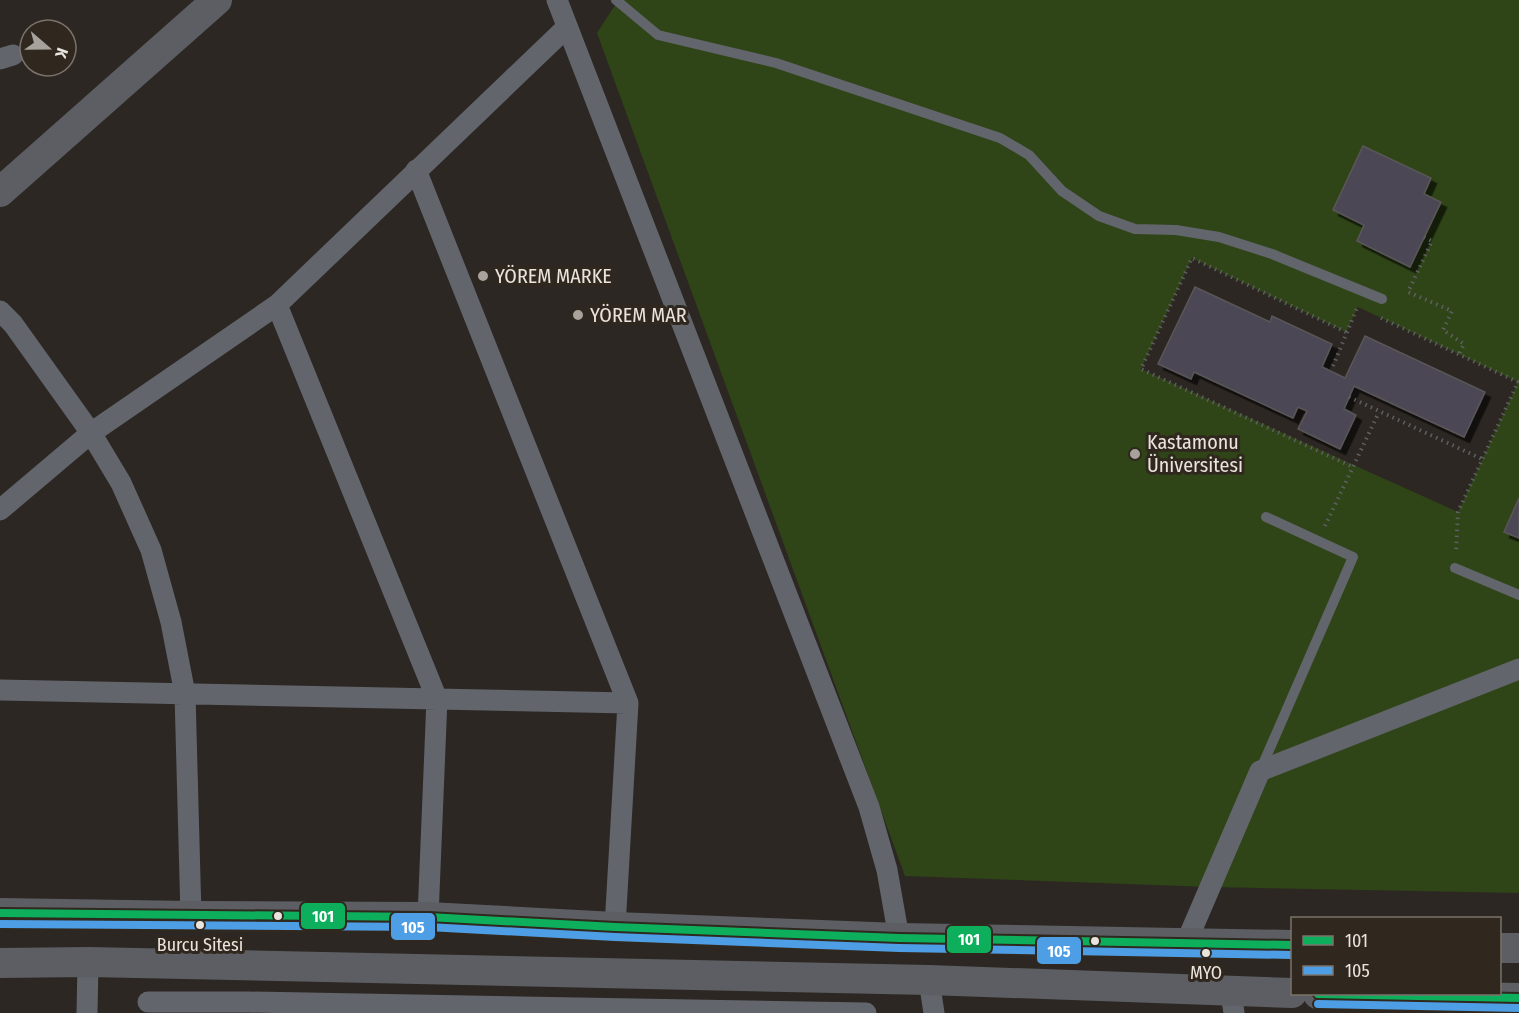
<svg xmlns="http://www.w3.org/2000/svg" width="1519" height="1013" font-family="'Fira Sans Condensed',sans-serif">
  <style>
    .green { fill: #2f4417; fill-rule: evenodd }
    .building { fill: #4c4754; stroke: #5a5758; stroke-width: 1.5; filter: url(#shadow) }
    .lines { fill: none; stroke-linecap: round; stroke-linejoin: round }
    .path { stroke: #5f5f62; stroke-width: 4; stroke-dasharray: 1.5 4.5; stroke-linecap: butt }
    .lane { stroke: #62656c; stroke-width: 10 }
    .street { stroke: #62656c; stroke-width: 21 }
    .secondary { stroke: #5c5e63; stroke-width: 30 }
    .bus-1-casing { stroke: #30281e; stroke-width: 12 }
    .bus-2-casing { stroke: #30281e; stroke-width: 12 }
    .bus-1 { stroke: #0daf5c; stroke-width: 8 }
    .bus-2 { stroke: #4d9ee5; stroke-width: 8 }
    .poi-dot { fill: #a7a29c; stroke: #30281e; stroke-width: 2 }
    .bus-dot { fill: #e9e4de; stroke: #30281e; stroke-width: 2 }
    .labels { text-anchor: middle; stroke-width: 6; stroke-linejoin: round; paint-order: stroke }
    .bus-label { font-size: 18px; fill: #e9e4de; stroke: #30281e }
    .poi-label { font-size: 20px; fill: #e9e4de; stroke: #30281e; text-anchor: start }
    .line-badge { stroke: #30281e; stroke-width: 2 }
    .badge-label { font-size: 16px; text-anchor: middle; font-weight: bold; fill: #fff }
  </style>
  <defs>
    <filter id="shadow"><feDropShadow dx="5.5" dy="5.5" stdDeviation="0" flood-color="#0009"/></filter>
  </defs>
  <rect width="100%" height="100%" fill="#2c2722"/>
  <!-- green -->
  <path class="green" d="M 616,0 L 1519,0 L 1519,498 L 1504,532 L 1519,538 L 1519,893 L 1210,887 L 905,876 L 597,33 L 617,2 ZM 1192,258 L 1346,332 L 1358,307 L 1518,382 L 1458,512 L 1141,369 Z"/>
  <!-- building -->
  <path class="building" d="M 1363,146 L 1431,178 L 1424,194 L 1441,202 L 1410,267 L 1357,241 L 1364,225 L 1333,210 Z
    M 1195,287 L 1270,322 L 1272,316 L 1332,344 L 1322,367 L 1345,378 L 1365,336 L 1485,392 L 1464,437 L 1354,386 L 1344,409 L 1356,415 L 1340,449 L 1298,429 L 1307,411 L 1298,407 L 1293,418 L 1194,372 L 1191,379 L 1158,364 Z
    M 1519,498 L 1519,538 L 1504,532 Z"/>
  <g class="lines">
    <!-- path -->
    <path class="path" d="M 1424,237 L 1432,241 L 1408,292 L 1452,311 L 1443,330 L 1464,344 L 1459,354
      M 1381,318 L 1518,382 L 1458,512 L 1456,552
      M 1346,332 L 1192,258 L 1141,369 L 1353,467
      M 1333,366 L 1357,308
      M 1349,397 L 1482,459
      M 1325,526 L 1379,412"/>
    <!-- lane -->
    <path class="lane" d="M 616,0 L 658,35 L 776,63 L 1000,138 L 1029,155 L 1062,191 L 1099,216 L 1135,229 L 1176,230 L 1219,237 L 1272,254 L 1382,299
      M 1455,568 L 1519,595
      M 1260,771 L 1353,557 L 1266,517"/>
    <!-- street -->
    <path class="street" d="M 557,0 L 869,807 L 887,870 L 899,938
      M 0,59 L 13,55
      M 416,170 L 628,703 L 615,927
      M 277,305 L 437,699 L 428,917
      M 0,311 L 13,324 L 91,433 L 121,483 L 151,550 L 171,622 L 185,694 L 191,916
      M 0,510 L 91,433 L 277,305 L 567,27
      M 0,690 L 628,703
      M 1186,943 L 1260,771 L 1519,669
      M 929,980 L 934,1013
      M 1231,992 L 1234,1013
      M 148,1002 L 248,1002 L 866,1013
      M 87,1013 L 88,962"/>
    <!-- secondary -->
    <path class="secondary" d="M 0,192 L 217,0
      M 0,913 L 191,916 L 428,917 L 615,927 L 899,938 L 1292,945
      M 1500,948 L 1519,948
      M 0,963 L 88,962 L 929,980 L 1292,993
      M 1318,994 L 1519,998"/>
    <defs>
      <path id="bus-1" d="M 0,913 L 428,917 L 615,927 L 899,938 L 1292,945
        M 1318,994 L 1519,998"/>
      <path id="bus-2" d="M 0,924 L 428,927 L 615,937 L 899,948 L 1292,955
        M 1318,1004 L 1519,1008"/>
    </defs>
    <!-- bus-1 casing -->
    <use href="#bus-1" class="bus-1-casing"/>
    <!-- bus-2 casing -->
    <use href="#bus-2" class="bus-2-casing"/>
    <!-- bus-1 -->
    <use href="#bus-1" class="bus-1"/>
    <!-- bus-2 -->
    <use href="#bus-2" class="bus-2"/>
  </g>
  <!-- markers -->
  <g class="poi-dot">
    <circle cx="483" cy="276" r="6"/>
    <circle cx="578" cy="315" r="6"/>
    <circle cx="1135" cy="454" r="6"/>
  </g>
  <g class="bus-dot">
    <circle cx="278" cy="916" r="5"/>
    <circle cx="200" cy="925" r="5"/>
    <circle cx="1095" cy="941" r="5"/>
    <circle cx="1206" cy="953" r="5"/>
  </g>
  <g class="labels">
    <!-- bus labels -->
    <g class="bus-label">
      <text x="200" y="951">Burcu Sitesi</text>
      <text x="1206" y="979">MYO</text>
    </g>
    <!-- poi labels -->
    <g class="poi-label">
      <text x="495" y="283">YÖREM MARKE</text>
      <text x="590" y="322">YÖREM MAR</text>
      <text x="1147" y="449">Kastamonu<tspan x="1147" dy="23">Üniversitesi</tspan></text>
    </g>
  </g>
  <g class="line-badge">
    <rect x="300" y="902" width="46" height="28" rx="6" fill="#0daf5c"/>
    <rect x="390" y="912" width="46" height="29" rx="6" fill="#4d9ee5"/>
    <rect x="946" y="925" width="46" height="29" rx="6" fill="#0daf5c"/>
    <rect x="1036" y="936" width="46" height="29" rx="6" fill="#4d9ee5"/>
  </g>
  <g class="badge-label">
    <text x="323" y="922">101</text>
    <text x="413" y="933">105</text>
    <text x="969" y="945">101</text>
    <text x="1059" y="957">105</text>
  </g>
  <!-- legend -->
  <rect x="1291" y="917" width="210" height="78" fill="#30281e" stroke="#7a736b" stroke-width="1.5"/>
  <rect x="1303" y="936" width="30" height="9" fill="#0daf5c" stroke="#7a736b" stroke-width="1.5"/>
  <text x="1345" y="947" font-size="18" fill="#e9e4de">101</text>
  <rect x="1303" y="966" width="30" height="9" fill="#4d9ee5" stroke="#7a736b" stroke-width="1.5"/>
  <text x="1345" y="977" font-size="18" fill="#e9e4de">105</text>
  <!-- north arrow -->
  <g transform="translate(48 48) rotate(110)"><circle r="28" fill="#30281e" stroke="#7a736b" stroke-width="1.5"/>
  <path d="M0-4.5L10 22L0 15L-10 22Z" fill="#a7a29c"/>
  <text y="-9" font-size="16" font-weight="bold" text-anchor="middle" fill="#e9e4de">K</text>
  </g>
</svg>
